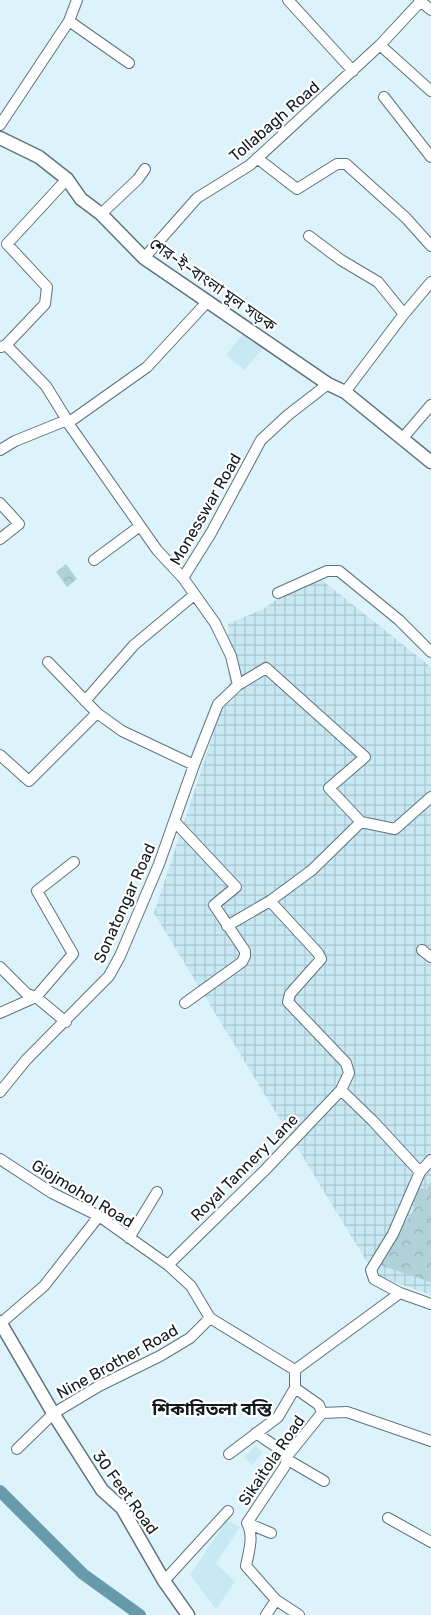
<svg xmlns="http://www.w3.org/2000/svg" width="431" height="1615" font-family="Rubik,'Noto Sans Bengali',sans-serif">
  <style>
    .built { fill: #c8e8f3 }
    .industrial { fill: url(#industrial-grid) }
    .park { fill: url(#park-crowns) }
    .lines { fill: none; stroke-linecap: round; stroke-linejoin: round }
    .canal { stroke: #679bab; stroke-width: 12 }
    .minor-casing { stroke: #5e737a; stroke-width: 12 }
    .tertiary-casing { stroke: #5e737a; stroke-width: 15 }
    .minor { stroke: #fff; stroke-width: 10 }
    .tertiary { stroke: #fff; stroke-width: 12 }
    .labels { text-anchor: middle; stroke-width: 4.5; stroke-linejoin: round; paint-order: stroke }
    .street-label { font-size: 16px; fill: #121a1d; stroke: #fff }
    .neighbourhood-label { font-size: 18px; font-weight: bold; fill: #121a1d; stroke: #fff }
  </style>
  <defs>
    <pattern id="industrial-grid" width="8" height="8" patternUnits="userSpaceOnUse" patternTransform="scale(1.25)"><rect width="8" height="8" fill="#c8e8f3"/><path d="M0 4h8M4 0v8" fill="none" stroke="#abc6d0"/></pattern>
    <pattern id="park-crowns" width="20" height="18" patternUnits="userSpaceOnUse" patternTransform="scale(1.25)"><rect width="20" height="18" fill="#b0d0da"/><path d="M2 6a3 3 0 1 1 6 0M12 15a3 3 0 1 1 6 0" fill="none" stroke="#96b2bb"/></pattern>
  </defs>
  <rect width="100%" height="100%" fill="#dcf3fb"/>
  <!-- built -->
  <path class="built" d="M 246,330 L 265,346 L 244,370 L 226,355 Z
    M 255,1446 L 263,1452 L 252,1465 L 244,1458 Z
    M 227,1520 L 240,1527 L 216,1563 L 235,1582 L 216,1609 L 190,1575 Z"/>
  <!-- industrial -->
  <path class="industrial" d="M 313,573 L 431,667 L 431,1295 L 375,1275 L 154,913 L 229,687 L 228,624 L 265,608 Z"/>
  <!-- park -->
  <path class="park" d="M 66,564 L 77,579 L 67,587 L 56,572 Z
    M 431,1182 L 431,1282 L 379,1265 L 417,1204 L 412,1202 L 417,1187 L 426,1190 Z"/>
  <g class="lines">
    <!-- canal -->
    <path class="canal" d="M 0,1491 L 83,1574 L 140,1615"/>
    <defs>
      <path id="minor" d="M 288,0 L 353,71
        M 419,0 L 431,10
        M 69,21 L 129,63
        M 380,45 L 431,91
        M 384,97 L 431,157
        M 0,125 L 69,21 L 77,0
        M 257,158 L 297,189 L 337,164 L 346,164 L 406,218 L 431,246
        M 101,214 L 138,179 L 145,169
        M 309,236 L 341,260 L 378,282 L 404,314
        M 144,258 L 197,198 L 250,165 L 380,45 L 421,1
        M 6,345 L 45,304 L 47,287 L 7,244 L 67,179
        M 1,347 L 6,345 L 46,386 L 67,420
        M 345,392 L 404,314 L 431,282
        M 402,439 L 431,405
        M 0,450 L 15,441 L 67,420 L 68,423 L 147,367 L 208,301
        M 0,503 L 19,524 L 0,539
        M 94,560 L 140,526
        M 183,578 L 211,533 L 261,440 L 288,415 L 328,384
        M 278,593 L 327,571 L 339,571 L 399,620 L 431,652
        M 48,662 L 97,713 L 122,731 L 194,765
        M 238,685 L 266,668 L 365,757 L 329,788 L 361,822
        M 85,701 L 134,645 L 194,595
        M 0,755 L 29,781 L 97,713
        M 175,822 L 236,887 L 214,905 L 245,951 L 245,956 L 242,962 L 185,1003
        M 361,822 L 395,829 L 431,797
        M 227,926 L 270,901 L 312,870 L 361,822
        M 422,950 L 431,957
        M 0,967 L 27,994 L 36,997 L 66,1022
        M 0,1013 L 36,997 L 73,954 L 37,891 L 74,862
        M 341,1090 L 373,1121 L 420,1172
        M 0,1092 L 26,1060 L 109,976 L 120,956 L 159,864 L 194,765 L 218,704 L 238,685 L 231,656 L 215,623 L 183,578 L 157,550 L 68,423
        M 0,1159 L 52,1193 L 99,1216 L 168,1265 L 191,1286 L 210,1318 L 295,1370
        M 431,1160 L 420,1172 L 393,1234 L 371,1270 L 374,1279 L 400,1293 L 431,1304
        M 129,1238 L 157,1192
        M 168,1265 L 265,1170 L 341,1090 L 349,1073 L 346,1063 L 288,1002 L 290,994 L 321,959 L 318,953 L 270,901
        M 1,1323 L 44,1286 L 99,1216
        M 295,1370 L 400,1293
        M 295,1388 L 319,1405 L 322,1413
        M 256,1433 L 288,1455
        M 17,1449 L 54,1413 L 99,1386 L 160,1356 L 190,1338 L 210,1318
        M 229,1454 L 278,1417 L 295,1388 L 295,1370
        M 288,1460 L 324,1481
        M 388,1518 L 431,1542
        M 247,1523 L 271,1533
        M 164,1581 L 228,1511
        M 266,1615 L 276,1600
        M 299,1615 L 276,1600 L 246,1566 C 249,1551 254,1536 247,1523 L 285,1466 L 288,1455 L 322,1413 L 347,1412 L 431,1441"/>
      <path id="tertiary" d="M 0,138 L 39,157 L 67,179 L 81,199 L 101,214 L 144,258 L 328,384 L 345,392 L 431,462
        M 0,1322 L 56,1418 L 102,1490 L 122,1508 L 164,1581 L 188,1615"/>
    </defs>
    <!-- minor casing -->
    <use href="#minor" class="minor-casing"/>
    <!-- tertiary casing -->
    <use href="#tertiary" class="tertiary-casing"/>
    <!-- minor -->
    <use href="#minor" class="minor"/>
    <!-- tertiary -->
    <use href="#tertiary" class="tertiary"/>
  </g>
  <g class="labels">
    <!-- street labels -->
    <g class="street-label">
      <text transform="translate(274 121) rotate(-41)" y="6">Tollabagh Road</text>
      <text transform="translate(213 284) rotate(35)" y="6">শের-ই-বাংলা মূল সড়ক</text>
      <text transform="translate(205 509) rotate(-60)" y="6">Monesswar Road</text>
      <text transform="translate(124 903) rotate(-66)" y="6">Sonatongar Road</text>
      <text transform="translate(244 1167) rotate(-45)" y="6">Royal Tannery Lane</text>
      <text transform="translate(83 1193) rotate(31)" y="6">Giojmohol Road</text>
      <text transform="translate(117 1361) rotate(-29)" y="6">Nine Brother Road</text>
      <text transform="translate(271 1460) rotate(-56)" y="6">Sikaitola Road</text>
      <text transform="translate(126 1492) rotate(54)" y="6">30 Feet Road</text>
    </g>
    <!-- neighbourhood labels -->
    <g class="neighbourhood-label">
      <text x="212" y="1415">শিকারিতলা বস্তি</text>
    </g>
  </g>
</svg>
